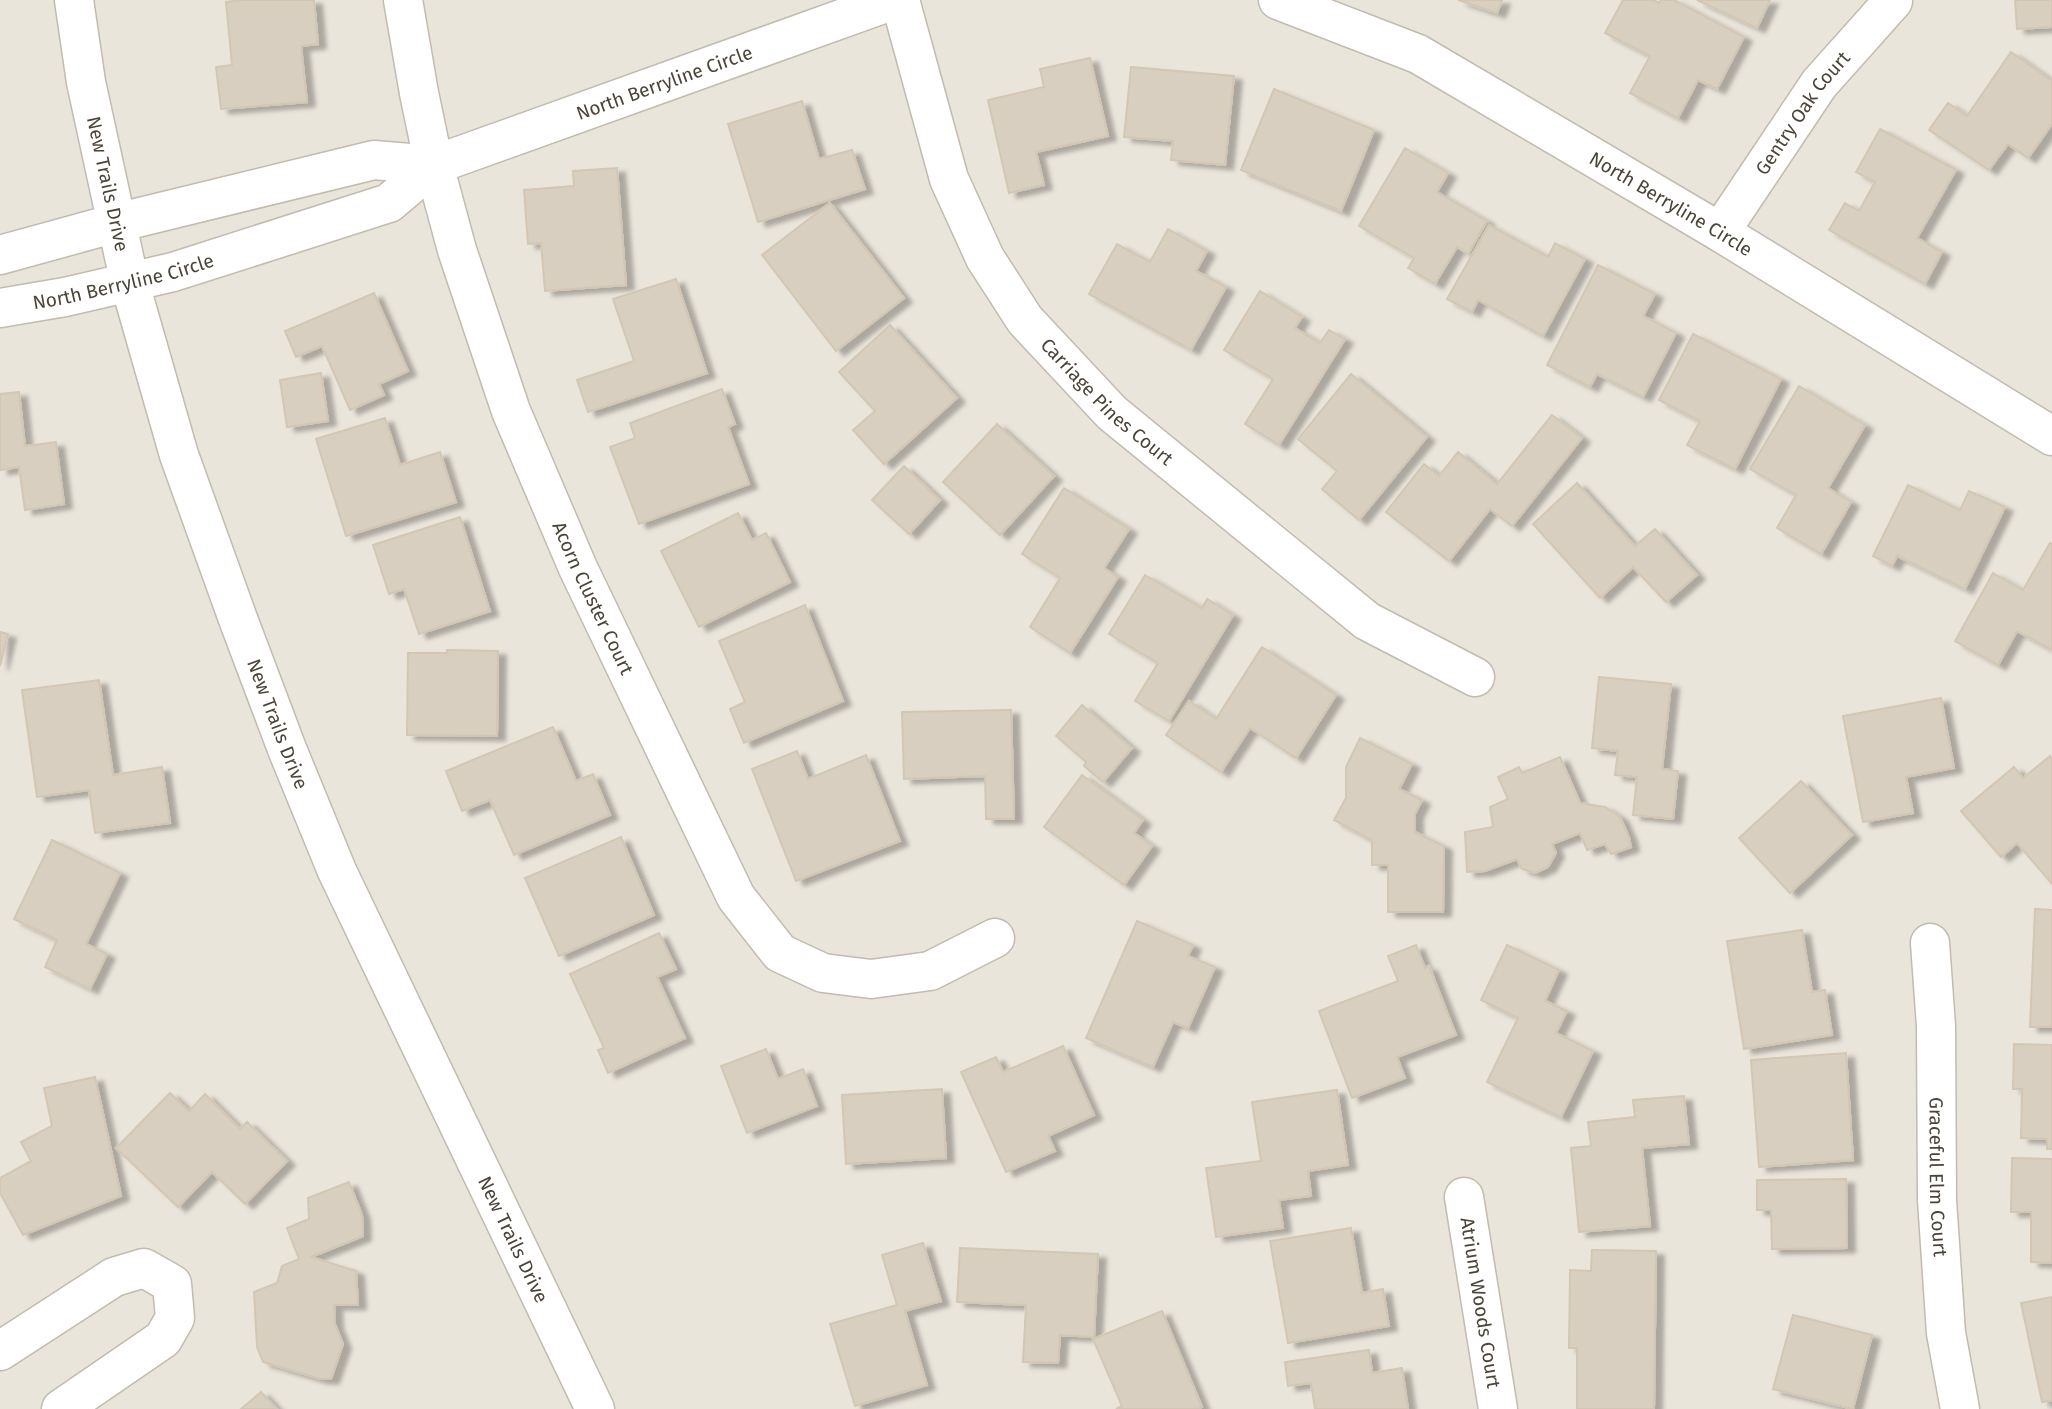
<svg xmlns="http://www.w3.org/2000/svg" width="2052" height="1409" font-family="'Fira Sans',sans-serif">
  <style>
    .residential { fill: #eae5da }
    .building { fill: #d8cfc1; stroke: #d3c7b4; stroke-width: 2; filter: url(#shadow) }
    .lines { fill: none; stroke-linecap: round; stroke-linejoin: round }
    .minor-casing { stroke: #c2bbae; stroke-width: 41 }
    .minor { stroke: #fff; stroke-width: 38 }
    .labels { text-anchor: middle; stroke-width: 5; stroke-linejoin: round; paint-order: stroke }
    .street-label { font-size: 19px; fill: #4b4439; stroke: #fff }
  </style>
  <defs>
    <filter id="shadow"><feDropShadow dx="8" dy="4.5" stdDeviation="2" flood-color="#0004"/></filter>
  </defs>
  <rect width="100%" height="100%" fill="#f6f3ec"/>
  <!-- residential -->
  <path class="residential" d="M 0,0 L 2052,0 L 2052,1409 L 0,1409 Z"/>
  <!-- building -->
  <path class="building" d="M 243,0 L 314,0 L 318,44 L 301,46 L 307,102 L 221,109 L 216,67 L 232,65 L 226,2 Z
    M 1458,0 L 1502,0 L 1497,13 Z
    M 1623,0 L 1653,0 L 1659,3 L 1661,0 L 1674,0 L 1744,37 L 1717,89 L 1698,80 L 1678,118 L 1630,93 L 1650,56 L 1605,33 Z
    M 1697,0 L 1770,0 L 1757,28 Z
    M 2015,0 L 2052,0 L 2052,27 L 2017,29 Z
    M 2011,52 L 2052,81 L 2052,124 L 2028,158 L 2008,144 L 1989,170 L 1929,130 L 1948,103 L 1967,116 Z
    M 1090,58 L 1108,136 L 1036,152 L 1044,185 L 1009,193 L 988,100 L 1044,87 L 1040,69 Z
    M 1131,67 L 1234,76 L 1225,165 L 1171,160 L 1173,141 L 1124,137 Z
    M 1274,89 L 1374,130 L 1341,211 L 1241,170 Z
    M 802,101 L 819,159 L 852,150 L 865,189 L 758,222 L 728,124 Z
    M 1880,129 L 1956,170 L 1917,238 L 1942,252 L 1925,284 L 1829,230 L 1845,203 L 1859,211 L 1875,182 L 1856,172 Z
    M 1405,148 L 1448,173 L 1437,192 L 1487,221 L 1468,254 L 1457,247 L 1435,284 L 1408,268 L 1414,258 L 1359,226 Z
    M 617,168 L 626,285 L 545,291 L 541,243 L 528,244 L 524,190 L 574,186 L 573,171 Z
    M 830,203 L 904,298 L 836,351 L 762,255 Z
    M 1489,225 L 1548,257 L 1555,243 L 1585,259 L 1543,336 L 1478,300 L 1472,312 L 1447,299 Z
    M 1168,229 L 1207,251 L 1196,271 L 1226,287 L 1191,350 L 1089,294 L 1117,244 L 1150,262 Z
    M 1598,265 L 1655,294 L 1643,316 L 1676,333 L 1643,397 L 1597,374 L 1590,387 L 1547,365 Z
    M 676,279 L 707,373 L 588,412 L 577,380 L 634,361 L 613,299 Z
    M 1260,291 L 1302,317 L 1295,328 L 1320,343 L 1329,330 L 1345,339 L 1279,445 L 1245,424 L 1273,379 L 1224,350 Z
    M 374,293 L 408,371 L 379,384 L 384,395 L 350,410 L 322,346 L 296,357 L 285,331 Z
    M 890,325 L 957,398 L 884,464 L 853,430 L 875,411 L 839,372 Z
    M 1693,334 L 1781,379 L 1735,469 L 1687,445 L 1700,421 L 1659,400 Z
    M 321,373 L 328,421 L 287,427 L 280,380 Z
    M 1351,374 L 1427,437 L 1359,520 L 1322,489 L 1337,471 L 1298,439 Z
    M 1799,386 L 1865,425 L 1828,488 L 1851,502 L 1821,554 L 1777,528 L 1796,495 L 1750,469 Z
    M 722,389 L 735,424 L 728,427 L 749,484 L 639,524 L 610,447 L 635,438 L 630,423 Z
    M 19,392 L 25,446 L 56,442 L 64,504 L 25,510 L 19,467 L 0,470 L 0,394 Z
    M 1552,415 L 1582,438 L 1512,526 L 1490,509 L 1449,561 L 1386,512 L 1424,464 L 1439,476 L 1458,452 L 1497,484 Z
    M 385,418 L 400,465 L 440,452 L 456,502 L 346,536 L 316,439 Z
    M 997,424 L 1054,476 L 1000,535 L 943,482 Z
    M 904,466 L 940,500 L 909,534 L 872,500 Z
    M 1577,483 L 1635,546 L 1655,529 L 1697,575 L 1666,602 L 1633,567 L 1600,598 L 1533,524 Z
    M 1908,485 L 1960,510 L 1969,491 L 2005,507 L 1965,589 L 1897,556 L 1892,566 L 1873,556 Z
    M 1064,488 L 1129,529 L 1104,568 L 1118,577 L 1070,653 L 1030,627 L 1060,578 L 1022,554 Z
    M 738,513 L 752,540 L 766,533 L 790,582 L 699,627 L 661,551 Z
    M 460,517 L 490,611 L 419,634 L 404,589 L 389,594 L 373,545 Z
    M 2050,543 L 2052,544 L 2052,650 L 2017,631 L 1998,665 L 1955,641 L 1993,573 L 2023,590 Z
    M 1145,575 L 1202,608 L 1207,599 L 1233,615 L 1169,721 L 1135,701 L 1158,663 L 1109,634 Z
    M 805,605 L 843,701 L 744,743 L 730,709 L 745,702 L 719,641 Z
    M 0,632 L 8,634 L 0,666 Z
    M 1262,647 L 1336,695 L 1296,758 L 1250,728 L 1221,772 L 1166,735 L 1189,701 L 1216,719 Z
    M 447,650 L 498,651 L 497,736 L 407,735 L 408,653 L 447,653 Z
    M 1599,677 L 1671,684 L 1662,769 L 1678,771 L 1673,819 L 1633,815 L 1637,777 L 1615,775 L 1618,751 L 1592,748 Z
    M 99,680 L 113,775 L 162,767 L 170,823 L 95,833 L 89,790 L 37,797 L 22,690 Z
    M 1941,698 L 1954,768 L 1906,777 L 1913,813 L 1863,822 L 1843,716 Z
    M 1082,705 L 1132,748 L 1103,782 L 1084,766 L 1086,762 L 1056,736 Z
    M 1011,710 L 1014,819 L 986,819 L 985,776 L 904,779 L 902,712 Z
    M 553,727 L 576,781 L 593,774 L 610,815 L 514,855 L 490,800 L 462,811 L 446,771 Z
    M 1360,738 L 1412,764 L 1399,789 L 1422,800 L 1415,814 L 1415,832 L 1444,846 L 1443,912 L 1388,912 L 1388,865 L 1372,865 L 1372,840 L 1334,820 L 1346,798 L 1346,767 Z
    M 797,751 L 808,779 L 866,755 L 900,841 L 796,881 L 752,769 Z
    M 2050,756 L 2052,759 L 2052,884 L 2017,843 L 2001,857 L 1961,811 L 2014,767 L 2023,778 Z
    M 1560,757 L 1580,803 L 1605,807 L 1620,817 L 1629,837 L 1631,847 L 1611,854 L 1605,844 L 1587,850 L 1580,833 L 1552,844 L 1556,853 L 1548,867 L 1535,873 L 1522,869 L 1517,859 L 1485,871 L 1467,872 L 1465,832 L 1493,827 L 1490,807 L 1508,799 L 1498,777 L 1519,767 L 1522,773 Z
    M 1082,775 L 1143,820 L 1134,833 L 1152,846 L 1124,885 L 1044,827 Z
    M 1801,781 L 1852,835 L 1790,893 L 1739,838 Z
    M 621,837 L 654,915 L 559,956 L 525,878 Z
    M 52,840 L 120,873 L 86,944 L 107,954 L 90,989 L 45,967 L 57,940 L 14,919 Z
    M 2035,909 L 2052,910 L 2052,1027 L 2030,1027 Z
    M 1137,921 L 1193,945 L 1188,956 L 1215,967 L 1188,1028 L 1173,1022 L 1153,1067 L 1086,1038 Z
    M 1802,930 L 1812,992 L 1825,990 L 1832,1035 L 1744,1049 L 1727,941 Z
    M 659,933 L 676,969 L 657,977 L 685,1038 L 608,1073 L 598,1050 L 604,1048 L 570,974 Z
    M 1416,945 L 1425,968 L 1429,966 L 1456,1035 L 1397,1057 L 1405,1078 L 1352,1098 L 1319,1011 L 1398,981 L 1388,956 Z
    M 1507,945 L 1559,970 L 1545,1001 L 1567,1011 L 1556,1033 L 1593,1051 L 1561,1117 L 1487,1082 L 1518,1018 L 1481,1000 Z
    M 2014,1044 L 2052,1045 L 2052,1149 L 2047,1149 L 2047,1139 L 2021,1138 L 2022,1089 L 2013,1089 Z
    M 1063,1046 L 1094,1115 L 1048,1136 L 1055,1151 L 1006,1172 L 961,1072 L 996,1057 L 1003,1072 Z
    M 766,1049 L 778,1079 L 803,1069 L 817,1106 L 747,1133 L 721,1066 Z
    M 1846,1053 L 1853,1160 L 1759,1167 L 1751,1060 Z
    M 95,1077 L 121,1196 L 23,1235 L 0,1193 L 0,1178 L 31,1161 L 21,1142 L 52,1126 L 44,1088 Z
    M 942,1089 L 946,1158 L 846,1164 L 842,1095 Z
    M 1337,1090 L 1348,1165 L 1308,1171 L 1311,1196 L 1279,1200 L 1283,1228 L 1216,1237 L 1206,1168 L 1261,1161 L 1252,1102 Z
    M 170,1093 L 189,1111 L 205,1094 L 240,1129 L 247,1122 L 287,1161 L 245,1204 L 212,1172 L 178,1207 L 116,1148 Z
    M 1684,1096 L 1689,1144 L 1642,1148 L 1650,1226 L 1579,1232 L 1571,1148 L 1591,1146 L 1588,1122 L 1635,1117 L 1633,1100 Z
    M 2012,1158 L 2052,1159 L 2052,1263 L 2031,1262 L 2031,1212 L 2011,1212 Z
    M 1846,1179 L 1847,1248 L 1772,1249 L 1771,1210 L 1757,1210 L 1757,1180 Z
    M 349,1182 L 362,1215 L 363,1236 L 311,1257 L 356,1271 L 358,1305 L 334,1305 L 335,1324 L 343,1344 L 331,1379 L 321,1379 L 263,1362 L 257,1347 L 254,1292 L 277,1283 L 282,1266 L 299,1259 L 287,1228 L 309,1219 L 308,1198 Z
    M 1351,1228 L 1362,1293 L 1383,1289 L 1389,1326 L 1288,1343 L 1270,1241 Z
    M 923,1243 L 941,1301 L 905,1311 L 927,1385 L 855,1406 L 830,1324 L 897,1305 L 882,1255 Z
    M 960,1248 L 1098,1254 L 1094,1337 L 1060,1335 L 1058,1363 L 1023,1362 L 1026,1305 L 957,1302 Z
    M 1592,1250 L 1656,1251 L 1654,1409 L 1577,1409 L 1577,1348 L 1569,1348 L 1570,1270 L 1591,1271 Z
    M 2052,1297 L 2052,1400 L 2042,1402 L 2021,1303 Z
    M 1162,1311 L 1202,1407 L 1197,1409 L 1116,1409 L 1122,1406 L 1093,1339 Z
    M 1793,1315 L 1872,1335 L 1853,1409 L 1773,1389 Z
    M 1369,1350 L 1372,1373 L 1402,1368 L 1408,1409 L 1315,1409 L 1311,1383 L 1288,1386 L 1285,1362 Z
    M 261,1392 L 277,1409 L 241,1409 Z"/>
  <g class="lines">
    <defs>
      <g id="minor">
        <path id="s1" d="M 74,0 L 86,82 L 130,284 L 179,455 L 238,619 L 287,749 L 337,871 L 595,1409"/>
        <path id="s2" d="M 403,0 L 419,93 L 434,165 L 457,250 L 511,411 L 578,568 L 736,897 L 780,953 L 823,973 L 871,979 L 930,971 L 995,938"/>
        <path id="s3" d="M 900,0 L 949,179 L 985,258 L 1025,320 L 1112,413 L 1367,621 L 1475,677"/>
        <path id="s4" d="M 1278,0 L 1418,54 L 1720,232 L 2052,436"/>
        <path id="s5" d="M 1720,232 L 1819,84 L 1893,1"/>
        <path d="M 0,255 L 116,223 L 374,160 L 434,165"/>
        <path id="s6" d="M 0,308 L 65,297 L 173,272 L 389,203 L 434,165 L 894,0"/>
        <path id="s7" d="M 1930,943 L 1936,1026 L 1937,1200 L 1946,1333 L 1960,1409"/>
        <path id="s8" d="M 1464,1197 L 1498,1409"/>
        <path d="M 0,1351 L 114,1277 L 144,1268 L 172,1284 L 175,1318 L 163,1339 L 61,1409"/>
      </g>
    </defs>
    <!-- minor casing -->
    <use href="#minor" class="minor-casing"/>
    <!-- minor -->
    <use href="#minor" class="minor"/>
  </g>
  <g class="labels">
    <!-- street labels -->
    <g class="street-label">
      <text dy="7" stroke="none"><textPath href="#s6" startOffset="707">North Berryline Circle</textPath></text>
      <text dy="7" stroke="none"><textPath href="#s5" startOffset="145">Gentry Oak Court</textPath></text>
      <text dy="7" stroke="none"><textPath href="#s1" startOffset="187">New Trails Drive</textPath></text>
      <text dy="7" stroke="none"><textPath href="#s4" startOffset="444">North Berryline Circle</textPath></text>
      <text dy="7" stroke="none"><textPath href="#s6" startOffset="126">North Berryline Circle</textPath></text>
      <text dy="7" stroke="none"><textPath href="#s3" startOffset="462">Carriage Pines Court</textPath></text>
      <text dy="7" stroke="none"><textPath href="#s2" startOffset="630">Acorn Cluster Court</textPath></text>
      <text dy="7" stroke="none"><textPath href="#s1" startOffset="754">New Trails Drive</textPath></text>
      <text dy="7" stroke="none"><textPath href="#s7" startOffset="234">Graceful Elm Court</textPath></text>
      <text dy="7" stroke="none"><textPath href="#s1" startOffset="1321">New Trails Drive</textPath></text>
      <text dy="7" stroke="none"><textPath href="#s8" startOffset="107">Atrium Woods Court</textPath></text>
    </g>
  </g>
</svg>
